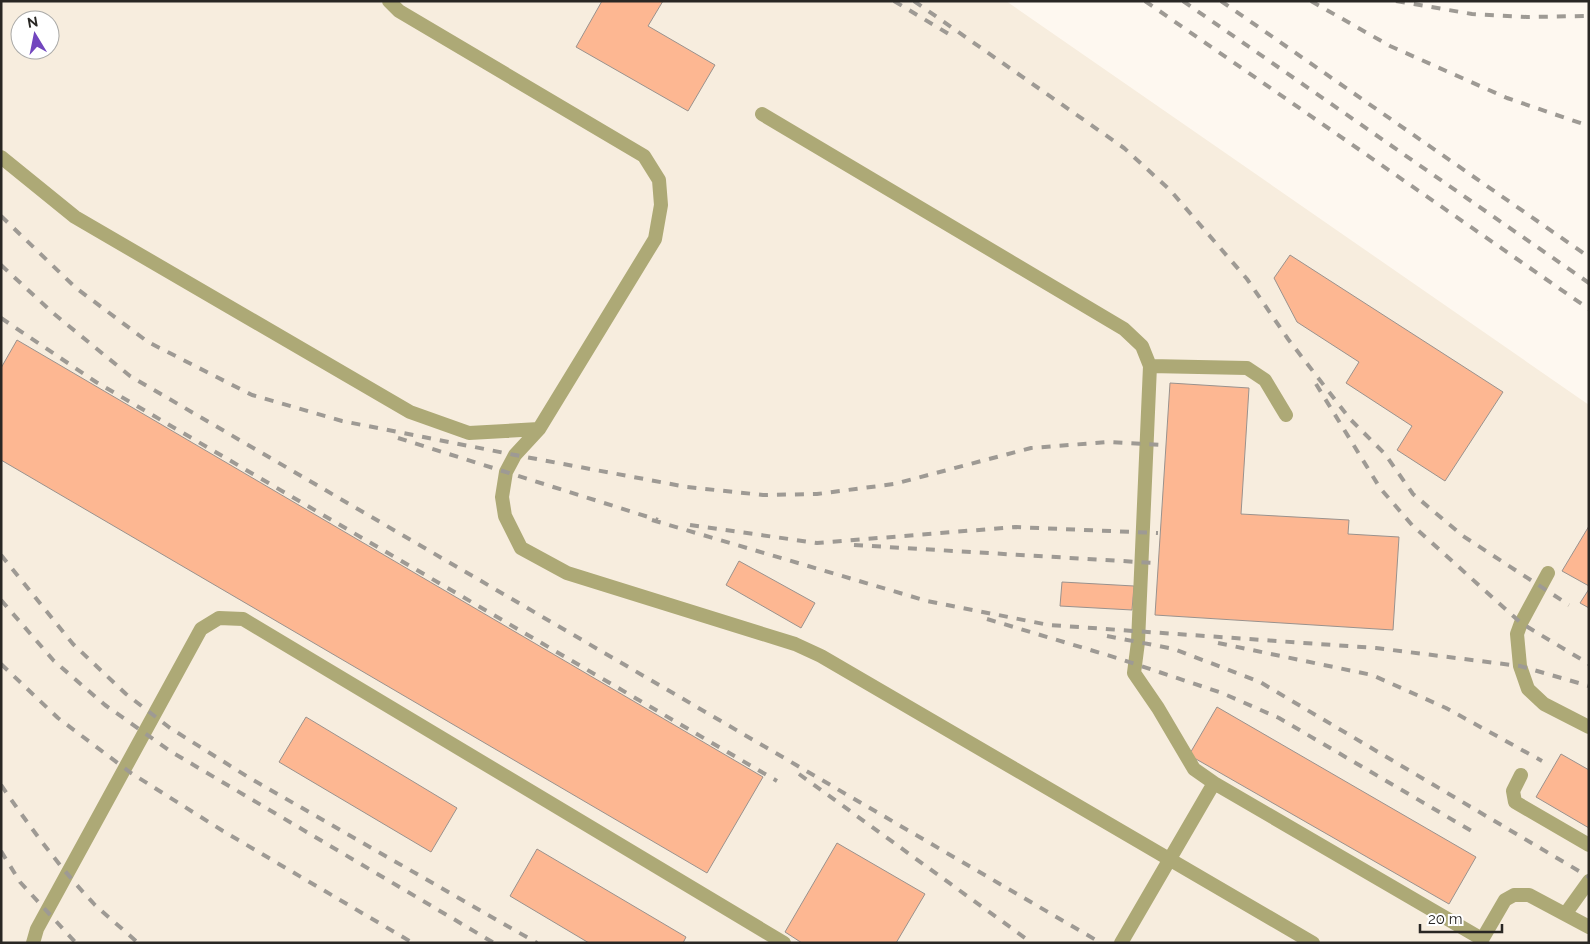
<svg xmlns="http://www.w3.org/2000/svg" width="1590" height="944" font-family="Raleway,sans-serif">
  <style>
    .built { fill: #f7edde; fill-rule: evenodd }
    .building { fill: #fdb792; stroke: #9a928d }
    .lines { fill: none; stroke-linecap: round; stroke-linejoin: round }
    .service { stroke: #ada976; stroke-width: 14 }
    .rail { stroke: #9e9a94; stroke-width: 4; stroke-dasharray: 9 9; stroke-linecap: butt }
  </style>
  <rect width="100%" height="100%" fill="#fef8f0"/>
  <!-- built -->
  <path class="built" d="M 1,1 L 1006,1 L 1589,405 L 1589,943 L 1,943 ZM 20,20 L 50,20 L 50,50 L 20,50 Z"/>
  <!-- building -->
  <path class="building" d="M 602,1 L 663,1 L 648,26 L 715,65 L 688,111 L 576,47 Z
    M 1290,255 L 1503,392 L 1445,481 L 1397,450 L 1412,426 L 1346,383 L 1359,362 L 1297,322 L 1274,278 Z
    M 17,340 L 763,777 L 707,873 L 1,460 L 1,368 Z
    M 1170,383 L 1249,388 L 1241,514 L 1349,520 L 1348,534 L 1399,537 L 1393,630 L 1155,615 Z
    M 1589,526 L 1589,586 L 1562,571 Z
    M 739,561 L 815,603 L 801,628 L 726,585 Z
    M 1062,582 L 1134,586 L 1132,610 L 1060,606 Z
    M 1589,589 L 1589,608 L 1580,603 Z
    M 1217,707 L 1476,857 L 1449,904 L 1189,755 Z
    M 306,717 L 457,808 L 431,852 L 279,762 Z
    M 1561,754 L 1589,770 L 1589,828 L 1536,797 Z
    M 837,843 L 925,894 L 896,943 L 802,943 L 785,932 Z
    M 537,849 L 686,937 L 683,943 L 589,943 L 510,896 Z"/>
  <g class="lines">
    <!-- service -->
    <path class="service" d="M 389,1 L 399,11 L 644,156 L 659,180 L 661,205 L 655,239 L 539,429 L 515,455 L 506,472 L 502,497 L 505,516 L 521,548 L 567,573 L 795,644 L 821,656 L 1313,943
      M 762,114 L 1124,329 L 1142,346 L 1150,366 L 1138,642 L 1134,673 L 1158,708 L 1194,769 L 1214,783 L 1482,939
      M 1,157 L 75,217 L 410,412 L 469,433 L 539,429
      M 1150,366 L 1247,368 L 1265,380 L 1286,415
      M 1548,573 L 1521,623 L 1517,634 L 1520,666 L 1528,689 L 1544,704 L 1589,727
      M 1521,775 L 1513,791 L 1515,802 L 1589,845
      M 1566,913 L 1589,881
      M 33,943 L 37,929 L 201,629 L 219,618 L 243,619 L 784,943
      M 1121,943 L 1214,783
      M 1480,943 L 1505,900 L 1514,895 L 1529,895 L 1589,927"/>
    <!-- rail -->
    <path class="rail" d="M 894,1 L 952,36
      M 914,1 L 1124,148 L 1170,190 L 1247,279 L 1288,339 L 1350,419 L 1385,454 L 1413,494 L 1463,536 L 1569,605
      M 1145,1 L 1589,309
      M 1183,1 L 1589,283
      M 1221,1 L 1589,257
      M 1311,1 L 1390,46 L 1507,98 L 1589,126
      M 1396,1 L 1472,14 L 1527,17 L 1589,16
      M 1,216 L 76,288 L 148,342 L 252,395 L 342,421 L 515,455 L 687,487 L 763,495 L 817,494 L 894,484 L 1031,448 L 1108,442 L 1162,445
      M 1,265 L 53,313 L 130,376 L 1101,943
      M 1,318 L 96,382 L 777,781
      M 1316,384 L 1380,488 L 1412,525 L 1521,623 L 1589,664
      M 398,438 L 658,520
      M 652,520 L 927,601 L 1049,625 L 1376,648 L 1520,666 L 1589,686
      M 690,525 L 817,543 L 1015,527 L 1158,533
      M 854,545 L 1155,563
      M 1,555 L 73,644 L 126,694 L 170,728 L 248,777 L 537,943
      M 1,600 L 54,661 L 105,705 L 170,751 L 494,943
      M 987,619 L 1117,658 L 1222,693 L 1279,718 L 1475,833
      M 1107,636 L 1174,649 L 1260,682 L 1589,877
      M 1218,643 L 1372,675 L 1446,708 L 1542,761
      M 1,664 L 58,718 L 131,773 L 223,831 L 413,943
      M 799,774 L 1032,943
      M 1,785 C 30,827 60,868 95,905 C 109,918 124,930 138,943
      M 1,851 L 20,882 L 76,943"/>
  </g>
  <!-- border -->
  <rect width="1590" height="944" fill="none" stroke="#292724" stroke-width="5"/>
  <!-- north arrow -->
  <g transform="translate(35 35) rotate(350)"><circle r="24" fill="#ffffff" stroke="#a9a9a7"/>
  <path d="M0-4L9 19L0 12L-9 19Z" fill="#7246be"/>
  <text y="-8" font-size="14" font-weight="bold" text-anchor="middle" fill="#292724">N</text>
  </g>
  <!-- scale -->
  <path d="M1420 924v8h82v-8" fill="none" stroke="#292724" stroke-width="2.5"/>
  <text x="1428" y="924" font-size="15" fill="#292724" stroke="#ffffff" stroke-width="4" paint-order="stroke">20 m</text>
</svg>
